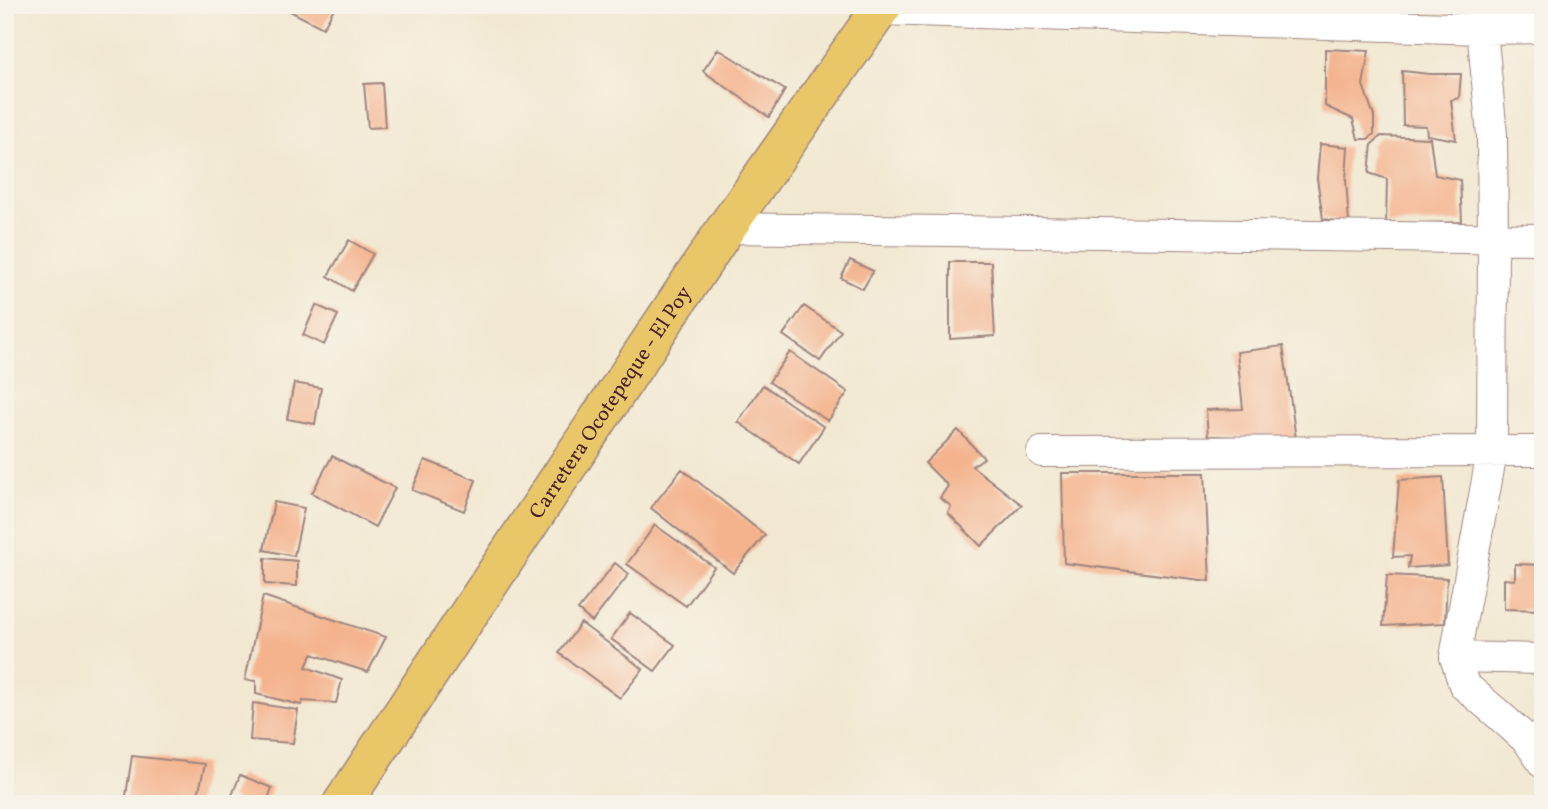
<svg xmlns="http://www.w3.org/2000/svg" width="1548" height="809" font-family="Vollkorn,serif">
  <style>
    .building { fill: #f4b38d }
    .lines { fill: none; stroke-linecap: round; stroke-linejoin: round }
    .street-casing { stroke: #9e847e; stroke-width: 32 }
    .primary-casing { stroke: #9e847e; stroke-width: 41 }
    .street { stroke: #fff; stroke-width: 30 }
    .primary { stroke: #e9c769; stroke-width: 38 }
    .labels { text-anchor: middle; stroke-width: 5; stroke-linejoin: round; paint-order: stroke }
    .street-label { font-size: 21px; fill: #4a1f2b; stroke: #f7f3e8 }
  </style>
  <rect width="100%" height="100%" fill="#f7f3e8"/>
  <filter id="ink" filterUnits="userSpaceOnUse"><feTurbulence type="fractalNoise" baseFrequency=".0143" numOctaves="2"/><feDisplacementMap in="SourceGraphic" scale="14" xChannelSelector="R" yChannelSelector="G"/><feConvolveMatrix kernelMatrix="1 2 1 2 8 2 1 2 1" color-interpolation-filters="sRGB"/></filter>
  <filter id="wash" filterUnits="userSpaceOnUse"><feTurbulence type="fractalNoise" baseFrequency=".00686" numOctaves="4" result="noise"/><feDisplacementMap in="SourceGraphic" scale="28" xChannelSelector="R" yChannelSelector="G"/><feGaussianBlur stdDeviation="1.57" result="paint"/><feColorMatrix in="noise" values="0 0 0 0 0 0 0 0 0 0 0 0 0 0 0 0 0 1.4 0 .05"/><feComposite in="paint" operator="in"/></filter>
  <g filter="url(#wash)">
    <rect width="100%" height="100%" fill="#f2e8d1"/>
    <g id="blocks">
      <!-- building -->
      <path class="building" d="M 291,5 L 336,5 L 323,28 L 288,10 Z
        M 1496,5 L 1543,5 L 1543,11 L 1496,14 Z
        M 718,49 L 785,90 L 769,117 L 703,71 Z
        M 1325,49 L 1369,51 L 1363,85 L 1374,116 L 1374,134 L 1368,139 L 1358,139 L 1353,119 L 1325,106 Z
        M 1402,71 L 1430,74 L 1461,74 L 1459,98 L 1451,100 L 1456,140 L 1427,135 L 1426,126 L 1403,125 Z
        M 382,83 L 385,127 L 368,128 L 364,84 Z
        M 1381,136 L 1430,138 L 1435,175 L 1460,180 L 1462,222 L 1386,224 L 1387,179 L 1369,173 L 1372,144 Z
        M 1320,144 L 1348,147 L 1346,180 L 1349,223 L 1323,219 L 1317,178 Z
        M 349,240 L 373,254 L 352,291 L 328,276 Z
        M 850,260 L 873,271 L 863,289 L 841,278 Z
        M 950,262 L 991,262 L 995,336 L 950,339 Z
        M 316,305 L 338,315 L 324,345 L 303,335 Z
        M 804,306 L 841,331 L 820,361 L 783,335 Z
        M 1283,346 L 1296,439 L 1208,436 L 1206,410 L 1243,409 L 1237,352 Z
        M 790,352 L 848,392 L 828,421 L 769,382 Z
        M 294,383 L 321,388 L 315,424 L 287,419 Z
        M 763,385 L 824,427 L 799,464 L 738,422 Z
        M 958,430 L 984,458 L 972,466 L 1022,505 L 981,546 L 948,513 L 951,506 L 940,498 L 948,486 L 925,463 Z
        M 332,456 L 395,488 L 375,527 L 312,493 Z
        M 425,460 L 476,480 L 464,511 L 412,490 Z
        M 682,469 L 765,535 L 733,573 L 651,508 Z
        M 1062,473 L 1205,473 L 1210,581 L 1064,563 Z
        M 1443,477 L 1448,565 L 1408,568 L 1410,556 L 1393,557 L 1399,480 Z
        M 274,502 L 304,508 L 294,556 L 264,550 Z
        M 655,525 L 714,567 L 686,606 L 627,564 Z
        M 265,558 L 297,561 L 297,586 L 265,584 Z
        M 615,563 L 629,574 L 592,622 L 578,610 Z
        M 1515,564 L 1543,565 L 1543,610 L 1504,609 L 1504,579 L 1515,580 Z
        M 1387,575 L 1447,578 L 1445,623 L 1383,626 Z
        M 263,596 L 386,637 L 368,672 L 312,654 L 306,667 L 342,680 L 336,703 L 303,701 L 301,705 L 256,694 L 256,681 L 245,680 Z
        M 630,613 L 675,645 L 655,671 L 611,639 Z
        M 581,623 L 643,669 L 620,698 L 559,653 Z
        M 253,703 L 298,710 L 293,743 L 250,740 Z
        M 132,756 L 205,764 L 196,804 L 141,804 L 125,802 Z
        M 240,775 L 272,788 L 266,804 L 244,804 L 231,798 Z"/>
    </g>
  </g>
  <g filter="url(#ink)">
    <use href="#blocks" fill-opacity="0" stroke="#9e847e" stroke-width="2"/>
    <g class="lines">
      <defs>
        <path id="street" d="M 1483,5 L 1482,29 L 1492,135 L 1493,239 L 1492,452 L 1455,657 L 1464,685 L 1498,714 L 1528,741 L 1543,763
          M 880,10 L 1482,29 L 1543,28
          M 726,228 L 1543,239
          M 1042,452 L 1543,451
          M 1455,657 L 1543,659"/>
        <g id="primary">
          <path id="s1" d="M 342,804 L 726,228 L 883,5"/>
        </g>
      </defs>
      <!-- street casing -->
      <use href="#street" class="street-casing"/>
      <!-- primary casing -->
      <use href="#primary" class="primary-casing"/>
      <!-- street -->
      <use href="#street" class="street"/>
      <!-- primary -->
      <use href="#primary" class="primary"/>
    </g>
  </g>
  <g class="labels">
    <!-- street labels -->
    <g class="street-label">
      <text dy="7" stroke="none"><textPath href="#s1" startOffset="483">Carretera Ocotepeque - El Poy</textPath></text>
    </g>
  </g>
  <!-- margin -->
  <rect width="1548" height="809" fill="none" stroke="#f7f3e8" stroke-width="28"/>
</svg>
